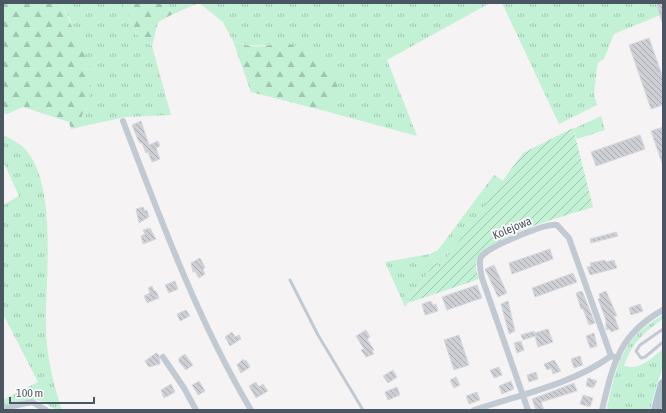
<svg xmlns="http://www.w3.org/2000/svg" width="666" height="413" font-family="'Asap Condensed',sans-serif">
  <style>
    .grass { fill: url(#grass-tufts) }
    .forest { fill: url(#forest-firs) }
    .garden { fill: url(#garden-furrows) }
    .building { fill: url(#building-back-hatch); stroke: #d7d9de }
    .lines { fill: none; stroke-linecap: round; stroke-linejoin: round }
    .service { stroke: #c1cad2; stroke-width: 3 }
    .minor { stroke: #c1cad2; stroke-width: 6 }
    .primary { stroke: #b3c2d1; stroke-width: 10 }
    .labels { text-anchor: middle; stroke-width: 3.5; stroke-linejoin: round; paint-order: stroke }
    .street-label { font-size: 12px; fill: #4a5661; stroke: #fff }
  </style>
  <defs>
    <pattern id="grass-tufts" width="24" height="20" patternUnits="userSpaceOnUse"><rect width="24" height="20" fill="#c3f1d5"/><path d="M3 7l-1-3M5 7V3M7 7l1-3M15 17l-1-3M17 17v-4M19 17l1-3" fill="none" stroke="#a0c6b0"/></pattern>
    <pattern id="forest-firs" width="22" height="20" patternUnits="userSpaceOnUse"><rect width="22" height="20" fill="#c3f1d5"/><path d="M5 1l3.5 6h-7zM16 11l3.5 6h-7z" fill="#a0c6b0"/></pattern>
    <pattern id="garden-furrows" width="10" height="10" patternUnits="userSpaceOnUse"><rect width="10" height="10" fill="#c3f1d5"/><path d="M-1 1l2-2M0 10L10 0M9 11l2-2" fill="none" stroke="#a0c6b0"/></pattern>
    <pattern id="building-back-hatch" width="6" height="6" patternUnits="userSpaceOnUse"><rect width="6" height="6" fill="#cdcfd5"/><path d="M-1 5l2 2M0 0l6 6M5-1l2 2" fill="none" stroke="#a8abb0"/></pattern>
  </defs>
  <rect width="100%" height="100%" fill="#f5f3f3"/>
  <!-- grass -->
  <path class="grass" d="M 61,3 L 123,3 L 136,34 L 152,46 L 171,115 L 125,117 L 84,126 L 82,115 L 88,105 L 71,22 Z
    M 167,3 L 490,3 L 387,60 L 417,136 L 325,111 L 338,89 L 276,43 C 260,47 249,46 233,41 L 223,22 L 199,3 L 173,14 Z
    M 502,3 L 663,3 L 663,14 L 614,34 L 604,59 L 598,63 L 597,68 L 594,94 L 597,105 L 559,124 Z
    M 601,116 L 605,130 L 577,139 L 573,129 Z
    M 3,135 C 11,139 20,143 26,150 C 58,188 45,279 46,326 C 46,355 53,383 62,410 C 54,410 51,407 45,403 C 30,395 17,402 3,409 L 3,400 L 38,382 L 3,314 L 3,205 L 19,196 L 3,161 Z
    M 494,175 L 503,181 L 440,267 L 434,263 L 405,307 L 385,262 L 430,254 L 438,250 Z
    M 663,315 L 663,319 C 644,332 631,344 624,366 C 639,371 652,358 663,349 L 663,368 L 658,381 L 650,410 L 607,410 C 612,383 619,350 640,331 C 647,325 655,320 663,315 Z"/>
  <!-- forest -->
  <path class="forest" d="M 3,3 L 61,3 L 93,72 L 88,105 L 82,115 L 84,126 L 71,129 L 69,122 L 23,107 L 7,114 L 3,113 Z
    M 123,3 L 167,3 L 173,14 L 158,22 L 152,46 L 136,34 Z
    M 233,41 C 243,44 252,48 263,46 C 268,46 273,43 278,43 C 309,45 331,57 338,89 L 325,111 L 251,92 Z"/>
  <!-- garden -->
  <path class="garden" d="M 573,128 L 593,207 C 569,215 481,237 476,264 C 475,269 478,275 479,279 L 408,303 L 434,263 L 440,267 L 523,153 Z"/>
  <!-- building -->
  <path class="building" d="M 656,3 L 663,3 L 663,22 L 662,22 Z
    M 649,38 L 663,78 L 663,105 L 651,109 L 629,45 Z
    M 141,121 L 149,145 L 158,141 L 160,146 L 156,148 L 160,159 L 152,162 L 148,152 L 146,153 L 142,143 L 140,143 L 138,140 L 132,125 Z
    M 663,127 L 663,162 L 662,163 L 651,131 Z
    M 640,135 L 645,149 L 596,166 L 591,152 Z
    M 143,207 L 145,211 L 147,210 L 149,217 L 139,223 L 136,209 Z
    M 150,228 L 156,239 L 143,244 L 141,236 L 145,234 L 143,230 Z
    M 616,232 L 618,236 L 591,243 L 590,239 Z
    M 550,249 L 553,259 L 512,274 L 509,263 Z
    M 200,258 L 205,267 L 203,270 L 205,274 L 199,278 L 195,271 L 193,272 L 191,263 Z
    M 605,260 L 606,262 L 614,260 L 617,268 L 590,275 L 587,267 L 591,266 L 590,263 Z
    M 494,265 L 507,293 L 498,297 L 485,269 Z
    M 573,273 L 577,282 L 535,297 L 532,288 Z
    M 175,281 L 178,289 L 169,293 L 165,285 Z
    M 477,285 L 482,298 L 447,310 L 442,297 Z
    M 152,286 L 154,291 L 156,291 L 159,298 L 147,303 L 144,296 L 150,293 L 148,288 Z
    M 582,291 L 595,323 L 589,325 L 583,309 L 581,309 L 576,293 Z
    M 606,291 L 617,316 L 614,316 L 619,329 L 611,332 L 610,329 L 606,330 L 606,320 L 598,299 L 600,298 L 599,294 Z
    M 431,301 L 433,305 L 436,304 L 438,311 L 425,315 L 422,304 Z
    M 508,301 L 515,331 L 509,334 L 501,304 Z
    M 640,304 L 643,311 L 631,315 L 629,308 Z
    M 186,310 L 190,316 L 180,321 L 177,314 Z
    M 548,329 L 553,342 L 538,347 L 535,336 L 523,340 L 521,335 L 534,331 L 535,333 Z
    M 366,330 L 370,337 L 367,339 L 374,350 L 372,351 L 374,354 L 366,357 L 361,350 L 364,349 L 356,336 Z
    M 232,332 L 235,337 L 239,335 L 241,339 L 230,346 L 225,337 Z
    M 594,333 L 597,346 L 590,348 L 586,336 Z
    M 459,335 L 469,365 L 454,370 L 444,340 Z
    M 521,341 L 524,350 L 517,353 L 514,343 Z
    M 156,353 L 159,355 L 160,364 L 149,367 L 145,361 Z
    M 185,354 L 193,365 L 186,370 L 179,362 L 179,358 Z
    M 580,356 L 583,365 L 574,368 L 571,359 Z
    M 243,359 L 244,361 L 246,360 L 250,367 L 241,373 L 237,365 Z
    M 554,360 L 561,371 L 553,374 L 551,368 L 547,370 L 544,364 Z
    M 499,367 L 502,375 L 494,378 L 490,370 Z
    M 393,370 L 397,377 L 388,383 L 383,376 Z
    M 536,372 L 538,379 L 529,382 L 527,375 Z
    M 456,377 L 460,385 L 454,388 L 450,380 Z
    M 588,378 L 597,381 L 593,388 L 586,386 Z
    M 199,381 L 205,391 L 198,395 L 192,385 Z
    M 511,381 L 514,389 L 502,394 L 499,386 Z
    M 256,382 L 259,387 L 263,384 L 268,391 L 256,398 L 249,386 Z
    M 574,383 L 577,391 L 541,402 L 544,410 L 536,410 L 532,399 Z
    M 171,384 L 175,392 L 164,398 L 161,390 Z
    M 397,387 L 400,395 L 388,400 L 385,392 Z
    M 477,392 L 480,400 L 469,404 L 466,396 Z
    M 583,395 L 593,398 L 590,407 L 580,404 Z"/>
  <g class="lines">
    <!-- service -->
    <path class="service" d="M 290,280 L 318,335 L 363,410
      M 663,329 L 640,345 L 636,351 L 641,358 L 645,357 L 663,342"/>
    <!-- minor -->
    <path class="minor" d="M 123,121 C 161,220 197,319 251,410
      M 163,357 L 184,388 L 196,410
      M 6,410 L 13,406 L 32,402 L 46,410
      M 474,410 C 519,395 573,384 611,356 L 618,358
      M 528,410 L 482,278 C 481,272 478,263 481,257 C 488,247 545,223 557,225 L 569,238 L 611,356
      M 602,410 C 613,364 619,334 663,310"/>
    <!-- primary -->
    <path class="primary" d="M 656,410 L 663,384"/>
  </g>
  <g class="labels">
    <!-- street labels -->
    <g class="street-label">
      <text transform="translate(512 228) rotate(-23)" y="4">Kolejowa</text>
    </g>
  </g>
  <!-- border -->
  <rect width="666" height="413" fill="none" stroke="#4a5661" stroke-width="8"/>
  <!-- scale -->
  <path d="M10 397v6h84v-6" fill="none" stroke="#4a5661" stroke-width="2"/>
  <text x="16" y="397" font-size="12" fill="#4a5661" stroke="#ffffff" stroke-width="3" paint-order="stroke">100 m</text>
</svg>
